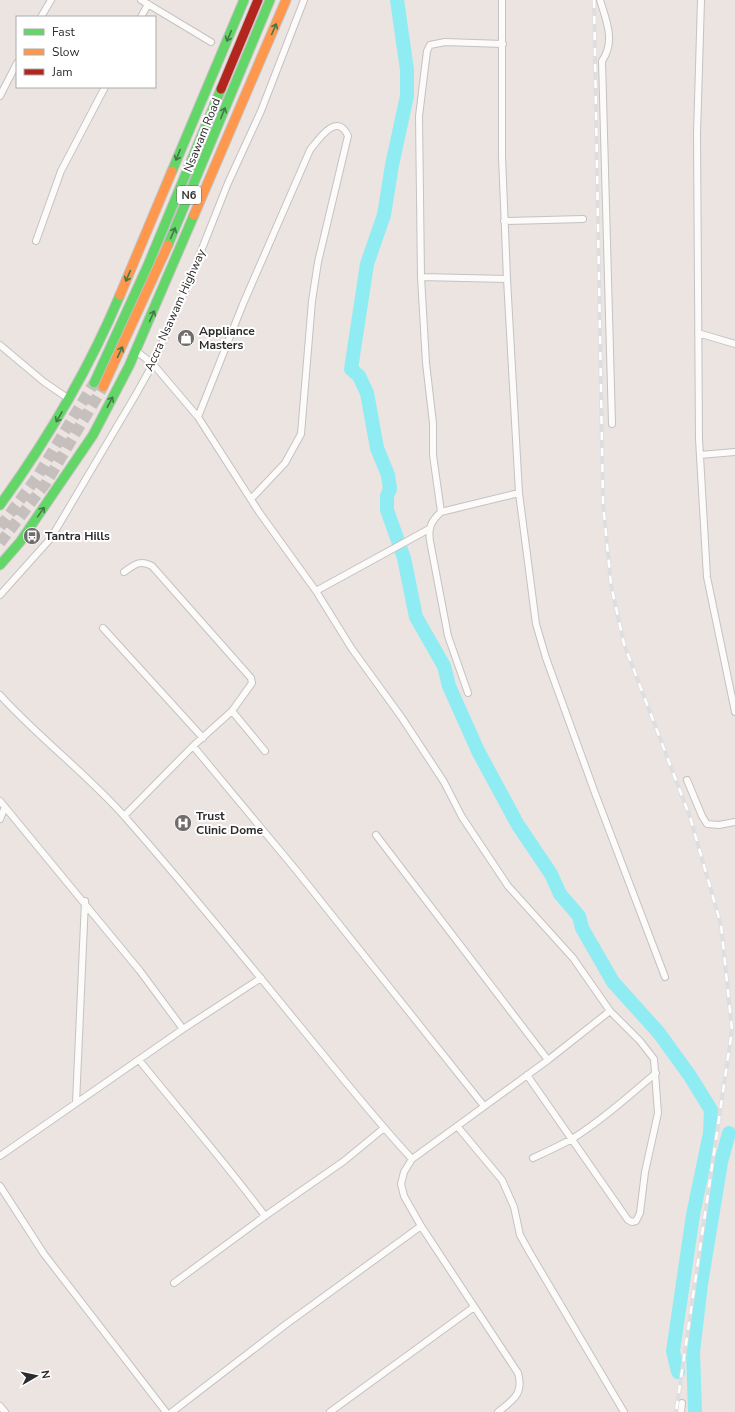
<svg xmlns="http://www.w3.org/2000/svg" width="735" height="1412" font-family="'Nunito Sans',sans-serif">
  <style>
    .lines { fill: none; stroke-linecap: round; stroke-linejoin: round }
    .stream { stroke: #8fecf2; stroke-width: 2.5 }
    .river { stroke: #8fecf2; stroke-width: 14 }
    .highway-tunnel { stroke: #c5bfbd; stroke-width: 11; stroke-dasharray: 11 5.5; stroke-linecap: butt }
    .street-casing { stroke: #c4c2c3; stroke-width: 8 }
    .fast-casing { stroke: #c4c2c3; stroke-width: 11 }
    .slow-casing { stroke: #c4c2c3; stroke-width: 11 }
    .jam-casing { stroke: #c4c2c3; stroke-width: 11 }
    .street { stroke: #fcfbfa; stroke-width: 6 }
    .fast { stroke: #63d668; stroke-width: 9 }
    .slow { stroke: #ff974d; stroke-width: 9 }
    .jam { stroke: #b3261e; stroke-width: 9 }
    .rail-casing { stroke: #dedee0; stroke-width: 4 }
    .rail { stroke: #fff; stroke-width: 2.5; stroke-dasharray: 8; stroke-linecap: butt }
    .oneway { stroke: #457847 }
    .labels { text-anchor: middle; stroke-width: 4; stroke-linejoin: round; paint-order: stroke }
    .shield { fill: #fff; stroke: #6b6b6b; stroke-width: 1 }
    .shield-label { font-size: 11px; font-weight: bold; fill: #2c2c2c }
    .street-label { font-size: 12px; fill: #2c2c2c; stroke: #fff }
    .poi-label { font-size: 12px; font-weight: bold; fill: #2c2c2c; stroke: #fff; text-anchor: start }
  </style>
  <rect width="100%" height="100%" fill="#ebe4e1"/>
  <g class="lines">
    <!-- stream -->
    <path class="stream" d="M 688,1380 L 694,1377"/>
    <!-- river -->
    <path class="river" d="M 397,0 L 407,70 L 407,96 L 392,165 L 384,215 L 367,264 L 351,369 L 359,376 L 367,393 L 377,448 L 388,475 L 390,489 L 387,496 L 387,510 L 404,558 L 416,617 L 444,666 L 449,686 L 478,751 L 518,825 L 551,874 L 560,894 L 579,916 L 582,928 L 613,982 L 659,1033 L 690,1076 L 711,1110 L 710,1133 L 693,1215 L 673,1351 L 678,1372
      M 695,1412 L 693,1352 L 701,1284 L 721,1162 L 729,1133"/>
    <!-- highway-tunnel -->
    <path class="highway-tunnel" d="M 0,527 L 37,477 L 94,383
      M 0,543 L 46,483 L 103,387"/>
    <defs>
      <path id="street" d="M 141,0 L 211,42
        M 502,0 L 502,156 L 507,279 L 519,493 L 536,624 L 546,658 L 595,793 L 665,977
        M 600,0 C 606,20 616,41 602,61 L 612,424
        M 701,0 L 697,134 L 699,439 L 707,577 L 735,712
        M 41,17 L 51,0
        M 141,17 L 148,4
        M 0,96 L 17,63
        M 504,221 L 583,219
        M 36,241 L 61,171 L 105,87
        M 421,277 L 507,279
        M 698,333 L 735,344
        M 0,345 L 44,382 L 69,399
        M 136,351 L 153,364 L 198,417 L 259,512 L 316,591 L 352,649 L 402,718 L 444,782 L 462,817 L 508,886 L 573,958 L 610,1011 L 640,1041 L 654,1059 L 658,1113 L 645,1172 L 640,1213 L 636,1221 L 632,1222 L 628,1220 L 527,1075
        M 198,417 L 243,304 L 310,150 C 318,140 337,111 348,136 L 318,262 L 312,301 L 301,434 L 285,463 L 251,499
        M 700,455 L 735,452
        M 441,512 L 519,493
        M 316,591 L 429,529
        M 0,595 L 51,538 L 135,396 L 153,364 L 188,284 L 228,183 L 261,111 L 304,0
        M 103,628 L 203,738
        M 468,693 L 448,636 L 430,541 C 428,528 431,521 441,512 L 433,455 L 433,423 L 426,363 L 421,277 L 419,116 L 427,51 L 430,45 L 445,42 L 503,44
        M 0,695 C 39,738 86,773 125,817 C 185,885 242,955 299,1025 C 336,1070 372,1116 412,1159
        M 232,711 L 265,751
        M 193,746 L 296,870 L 484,1106
        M 687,780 L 702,816 L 707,824 L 719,825 L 735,822
        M 0,801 L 140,971 L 183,1029
        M 124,816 L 193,746 L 232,711 L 252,683 L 251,678 L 152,566 C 140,559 134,565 124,572
        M 0,819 L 5,807
        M 376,835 L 548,1060
        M 139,1060 C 181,1112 225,1162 265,1216
        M 76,1103 L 85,901
        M 457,1126 L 502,1180 L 514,1207 L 520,1235 L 530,1253 L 624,1412
        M 0,1156 L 183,1029 L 261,978
        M 533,1158 C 546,1152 559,1146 572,1139 C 602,1120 629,1096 656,1073
        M 0,1186 L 44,1254 L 166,1412
        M 174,1283 L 265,1216 L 344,1161 L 384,1128
        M 0,1406 L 5,1412
        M 172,1412 L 285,1325 L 421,1226
        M 330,1412 L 474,1307
        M 498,1412 C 513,1400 524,1394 518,1373 L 421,1226 L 404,1196 L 401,1184 L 404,1172 L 412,1159 L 548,1060 L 610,1011
        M 681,1412 L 682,1403"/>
      <path id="fast" d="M 172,171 L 244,0
        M 168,245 L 270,0
        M 94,383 L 148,265 L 221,89
        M 0,505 C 47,440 89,369 120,295
        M 0,565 L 20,542 L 93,435 L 129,366 L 194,215"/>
      <path id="slow" d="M 194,215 L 286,0
        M 120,295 L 172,171
        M 103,387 L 168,245"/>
      <path id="jam" d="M 221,89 L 258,0"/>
    </defs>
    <!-- street casing -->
    <use href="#street" class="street-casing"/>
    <!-- fast casing -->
    <use href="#fast" class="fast-casing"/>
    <!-- slow casing -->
    <use href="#slow" class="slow-casing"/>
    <!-- jam casing -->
    <use href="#jam" class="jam-casing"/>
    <!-- street -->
    <use href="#street" class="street"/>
    <!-- fast -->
    <use href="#fast" class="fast"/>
    <!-- slow -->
    <use href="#slow" class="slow"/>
    <!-- jam -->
    <use href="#jam" class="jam"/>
    <defs>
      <path id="rail" d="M 594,0 L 603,503 L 611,585 L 624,644 L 690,817 L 721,925 L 732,1030 L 676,1412"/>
    </defs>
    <!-- rail casing -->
    <use href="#rail" class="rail-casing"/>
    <!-- rail -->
    <use href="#rail" class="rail"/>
  </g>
  <!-- one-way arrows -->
  <defs><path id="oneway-shaft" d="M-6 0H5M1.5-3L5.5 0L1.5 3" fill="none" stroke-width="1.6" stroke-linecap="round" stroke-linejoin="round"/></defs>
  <g class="oneway">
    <use href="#oneway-shaft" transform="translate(274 29) rotate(-67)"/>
    <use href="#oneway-shaft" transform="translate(229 36) rotate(113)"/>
    <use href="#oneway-shaft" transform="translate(223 113) rotate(-68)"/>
    <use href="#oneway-shaft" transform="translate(178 155) rotate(112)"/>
    <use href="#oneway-shaft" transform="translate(173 233) rotate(-67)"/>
    <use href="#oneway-shaft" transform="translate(128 276) rotate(113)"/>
    <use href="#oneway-shaft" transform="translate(152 316) rotate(-66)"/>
    <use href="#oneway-shaft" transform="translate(120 352) rotate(-65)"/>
    <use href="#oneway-shaft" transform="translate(110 402) rotate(-62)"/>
    <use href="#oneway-shaft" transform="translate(59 417) rotate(120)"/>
    <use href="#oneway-shaft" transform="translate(41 512) rotate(-55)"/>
  </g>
  <!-- icons -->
  <defs>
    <symbol id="shop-disc" viewBox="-11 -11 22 22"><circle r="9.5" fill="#6f6c6b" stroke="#fff"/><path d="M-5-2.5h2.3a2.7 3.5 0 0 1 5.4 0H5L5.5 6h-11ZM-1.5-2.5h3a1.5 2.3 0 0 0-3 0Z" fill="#fff"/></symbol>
    <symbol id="bus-disc" viewBox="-11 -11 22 22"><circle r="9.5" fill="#6f6c6b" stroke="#fff"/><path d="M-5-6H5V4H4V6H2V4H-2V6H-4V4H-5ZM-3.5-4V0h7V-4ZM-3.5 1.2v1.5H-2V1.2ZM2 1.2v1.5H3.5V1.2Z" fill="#fff"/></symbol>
    <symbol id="hospital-disc" viewBox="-11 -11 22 22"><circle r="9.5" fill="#6f6c6b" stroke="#fff"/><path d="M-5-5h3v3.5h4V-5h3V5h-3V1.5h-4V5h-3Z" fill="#fff"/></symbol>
  </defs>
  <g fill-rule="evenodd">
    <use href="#shop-disc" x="176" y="328" width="20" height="20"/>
    <use href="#bus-disc" x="22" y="526" width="20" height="20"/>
    <use href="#hospital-disc" x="173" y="813" width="20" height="20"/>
  </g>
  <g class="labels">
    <!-- shield labels -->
    <rect class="shield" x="177" y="186" width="24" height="18" rx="3"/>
    <g class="shield-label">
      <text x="189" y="199">N6</text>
    </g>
    <!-- street labels -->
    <g class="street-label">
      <text transform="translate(202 135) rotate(-68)" y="4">Nsawam Road</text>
      <text transform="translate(175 310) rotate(-66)" y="4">Accra Nsawam Highway</text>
    </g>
    <!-- poi labels -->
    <g class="poi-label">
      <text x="199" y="335">Appliance<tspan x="199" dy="14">Masters</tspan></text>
      <text x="45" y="540">Tantra Hills</text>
      <text x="196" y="820">Trust<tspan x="196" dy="14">Clinic Dome</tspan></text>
    </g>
  </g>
  <!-- legend -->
  <rect x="16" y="16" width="140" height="72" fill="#ffffff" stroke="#ababab"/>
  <rect x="24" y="29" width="20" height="6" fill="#63d668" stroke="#ababab"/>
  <text x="52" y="36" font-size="12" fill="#2c2c2c">Fast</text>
  <rect x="24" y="49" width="20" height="6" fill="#ff974d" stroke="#ababab"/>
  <text x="52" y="56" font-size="12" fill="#2c2c2c">Slow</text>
  <rect x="24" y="69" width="20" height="6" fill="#b3261e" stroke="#ababab"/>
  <text x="52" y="76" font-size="12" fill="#2c2c2c">Jam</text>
  <!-- north arrow -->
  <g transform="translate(36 1376) rotate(81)" stroke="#ffffff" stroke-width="3" paint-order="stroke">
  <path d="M0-3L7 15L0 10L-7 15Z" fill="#2c2c2c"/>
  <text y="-6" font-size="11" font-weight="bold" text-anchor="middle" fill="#2c2c2c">N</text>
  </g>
</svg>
